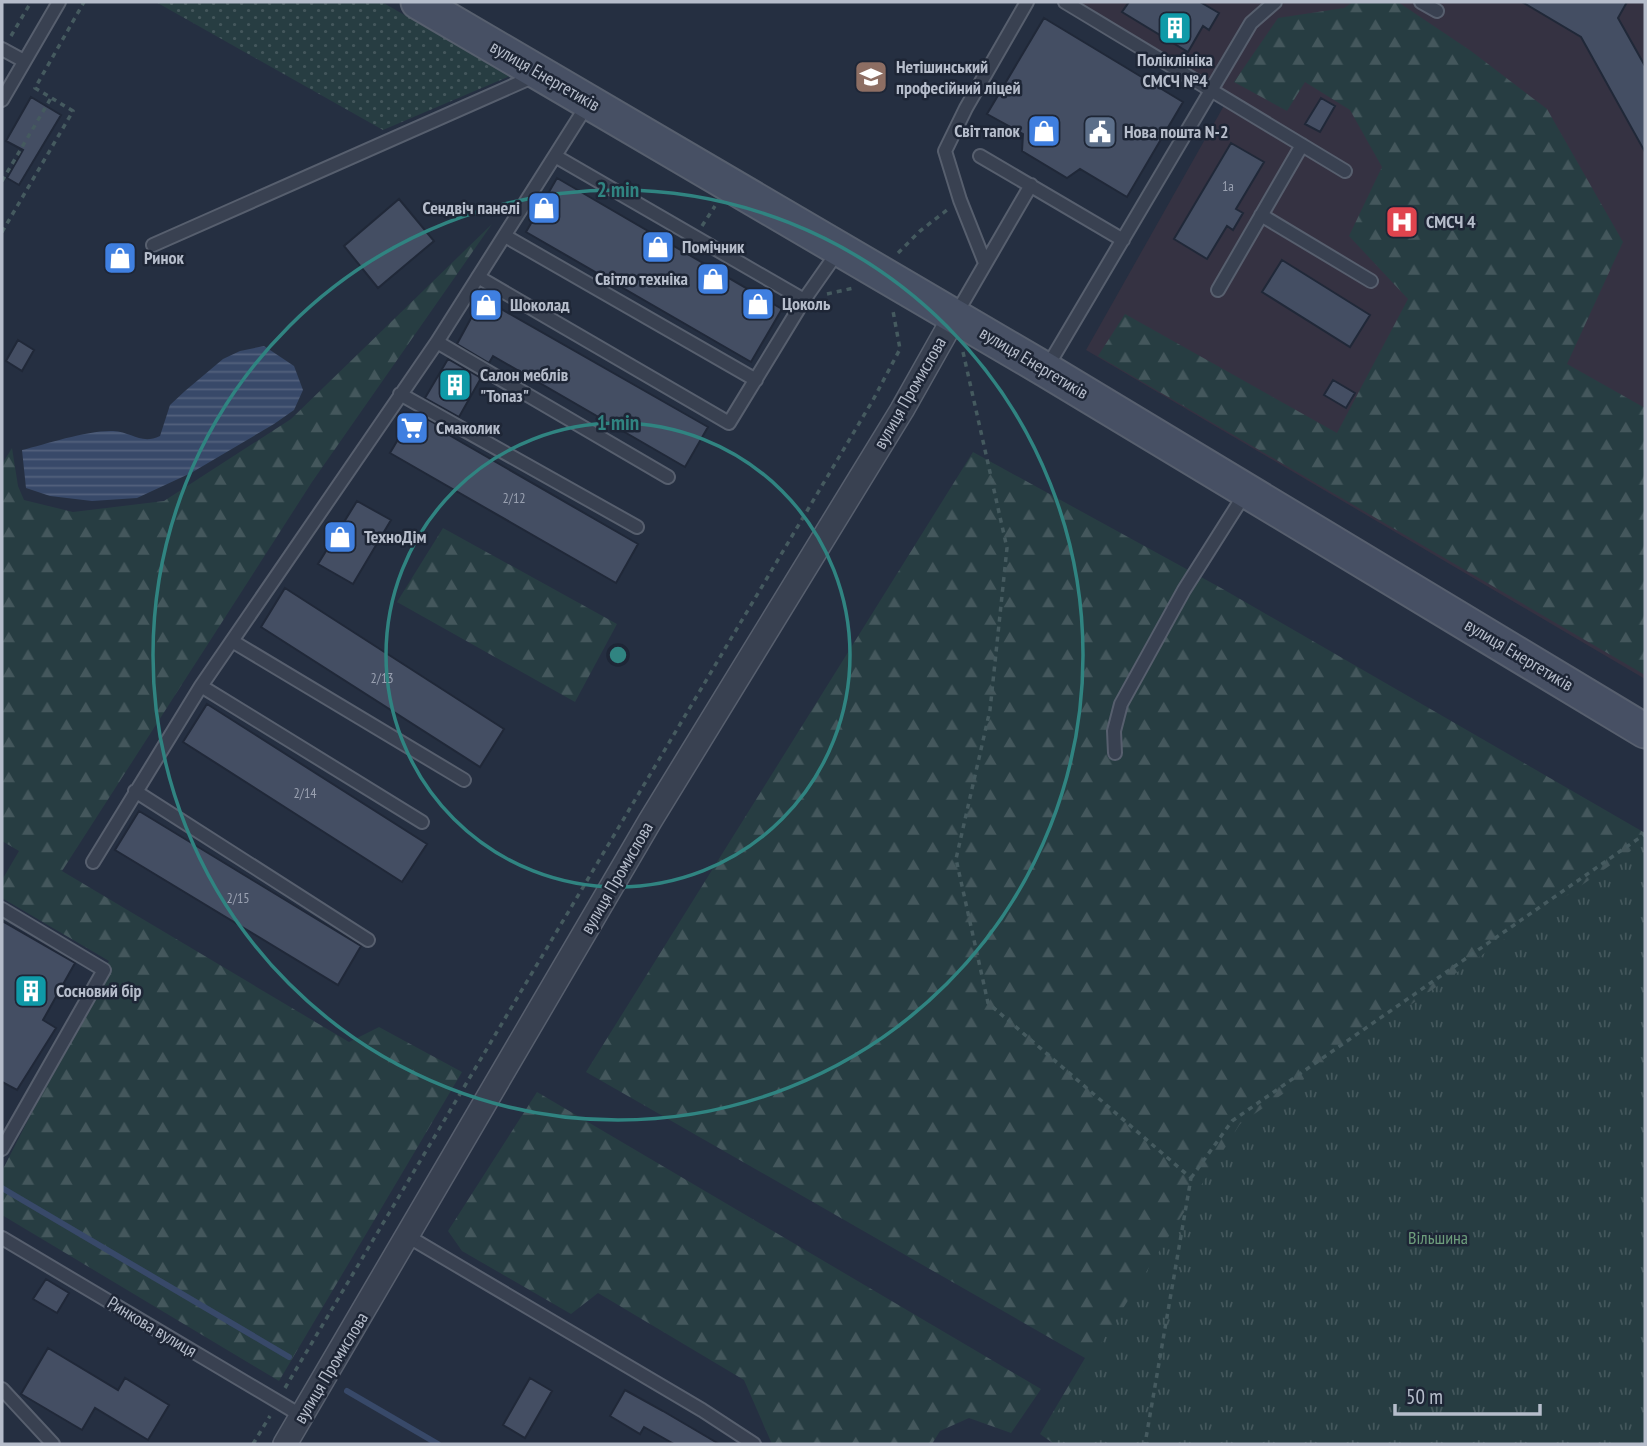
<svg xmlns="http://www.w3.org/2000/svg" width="1647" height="1446" font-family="'PT Sans Narrow',sans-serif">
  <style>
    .medical { fill: #353242 }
    .grass { fill: url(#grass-dots) }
    .forest { fill: url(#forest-firs) }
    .park { fill: url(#park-tufts) }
    .water { fill: url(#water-rules) }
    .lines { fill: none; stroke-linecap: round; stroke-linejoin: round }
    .stream { stroke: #384969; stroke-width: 6 }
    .building { fill: #444e63; stroke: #202838; stroke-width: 2 }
    .service-casing { stroke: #575f6e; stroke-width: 16 }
    .minor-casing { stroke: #575f6e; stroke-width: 26 }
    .secondary-casing { stroke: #575f6e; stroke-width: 37 }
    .path { stroke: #455a5f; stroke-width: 3.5; stroke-dasharray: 5 5; stroke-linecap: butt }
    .service { stroke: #394151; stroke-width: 12 }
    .minor { stroke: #394151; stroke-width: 23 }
    .secondary { stroke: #475064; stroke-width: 33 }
    .ring { fill: none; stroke: #308481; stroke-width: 3.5 }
    .labels { text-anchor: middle; stroke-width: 5; stroke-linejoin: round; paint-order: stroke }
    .number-label { font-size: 14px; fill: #9aa1b1 }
    .poi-label { font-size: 18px; font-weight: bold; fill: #b6bdcb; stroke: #1e2636; text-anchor: start }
    .street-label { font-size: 18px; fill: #b6bdcb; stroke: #1e2636 }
    .park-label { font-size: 18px; fill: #6d9d7c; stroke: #1e2636 }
    .centre { fill: #308481; stroke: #1e2636; stroke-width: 3.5 }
    .ring-label { font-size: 21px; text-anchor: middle; font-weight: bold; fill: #308481; stroke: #1e2636; stroke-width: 5; stroke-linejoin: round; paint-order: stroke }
  </style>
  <defs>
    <pattern id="grass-dots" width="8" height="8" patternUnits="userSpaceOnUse" patternTransform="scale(1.75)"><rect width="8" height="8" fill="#273d42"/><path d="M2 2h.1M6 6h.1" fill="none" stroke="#44575c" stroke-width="1.8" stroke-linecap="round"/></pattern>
    <pattern id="forest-firs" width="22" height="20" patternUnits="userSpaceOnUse" patternTransform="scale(1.75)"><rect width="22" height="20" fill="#273d42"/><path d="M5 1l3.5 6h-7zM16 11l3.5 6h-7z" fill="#44575c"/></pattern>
    <pattern id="park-tufts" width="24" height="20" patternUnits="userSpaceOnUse" patternTransform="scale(1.75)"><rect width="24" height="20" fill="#273d42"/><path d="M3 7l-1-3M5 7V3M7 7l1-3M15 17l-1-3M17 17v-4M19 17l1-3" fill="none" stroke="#44575c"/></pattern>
    <pattern id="water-rules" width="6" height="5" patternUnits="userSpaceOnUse" patternTransform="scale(1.75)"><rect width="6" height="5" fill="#384969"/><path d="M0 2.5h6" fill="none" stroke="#53617d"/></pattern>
  </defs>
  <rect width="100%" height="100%" fill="#252f41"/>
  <!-- medical -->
  <path class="medical" d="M 1079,2 L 1645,2 L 1645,679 L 1086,350 L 1230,95 Z"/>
  <!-- grass -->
  <path class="grass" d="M 156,2 L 382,2 L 510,76 L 383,130 Z"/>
  <!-- forest -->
  <path class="forest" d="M 1353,2 L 1398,2 L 1471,51 L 1547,109 L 1623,242 L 1567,364 L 1645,408 L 1645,675 L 1098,356 L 1125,314 L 1337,433 L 1408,299 L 1349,236 L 1382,167 L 1350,110 L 1305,82 L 1287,111 L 1234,82 L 1278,18 L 1344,8 Z
    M 492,224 L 312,482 L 62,871 L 349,1042 L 379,1027 L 462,1072 L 279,1381 L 2,1215 L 2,1171 L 109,961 L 2,898 L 2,880 L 19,851 L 2,841 L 2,464 L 12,448 L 18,486 L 24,500 L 73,512 L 164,501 L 291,419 Z
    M 973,452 L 1221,588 L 1645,833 L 1645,1444 L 1054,1444 L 1040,1434 L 1085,1358 L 586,1072 Z
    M 443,528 L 617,624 L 575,702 L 397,602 Z
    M 537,1092 L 1041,1389 L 1011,1433 L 969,1418 L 940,1431 L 932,1444 L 772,1444 L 744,1380 L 598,1293 L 571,1314 L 462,1251 L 448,1231 Z"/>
  <!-- park -->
  <path class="park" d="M 1645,841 L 1645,1444 L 1059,1444 L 1044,1433 L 1240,1124 Z"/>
  <!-- water -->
  <path class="water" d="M 264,346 L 294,366 L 303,390 L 294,410 L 274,424 L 191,473 L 137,498 L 92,501 L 50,496 L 26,488 L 22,450 C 46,444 88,430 113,431 C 132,432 141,445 160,436 L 170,405 L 185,391 L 223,359 L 240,351 Z"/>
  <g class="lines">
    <!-- stream -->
    <path class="stream" d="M 2,1188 L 289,1357
      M 347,1391 L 438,1444"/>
  </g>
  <!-- building -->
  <path class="building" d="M 1129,2 L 1200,2 L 1219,13 L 1209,30 L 1203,26 L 1188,52 L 1122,12 Z
    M 1522,2 L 1627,2 L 1618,18 L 1645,66 L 1645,152 L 1581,37 Z
    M 1044,18 L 1183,102 L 1127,197 L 1080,169 L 1067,178 L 1022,151 L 1023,134 L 987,114 Z
    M 31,97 L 61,115 L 19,185 L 7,178 L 23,150 L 6,141 Z
    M 1321,98 L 1335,106 L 1320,132 L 1305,124 Z
    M 1231,143 L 1264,162 L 1236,209 L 1243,213 L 1233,230 L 1227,226 L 1207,259 L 1174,239 Z
    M 557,178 L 782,309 L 751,362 L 526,232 Z
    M 399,199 L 434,241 L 378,288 L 344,246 Z
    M 1282,260 L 1370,315 L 1350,347 L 1262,292 Z
    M 482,298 L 708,427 L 685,467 L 493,356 L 489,363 L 457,344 Z
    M 18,340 L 34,350 L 22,371 L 6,361 Z
    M 448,359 L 481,378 L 459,417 L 425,398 Z
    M 1333,380 L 1355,393 L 1346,408 L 1324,395 Z
    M 416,413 L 451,432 L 449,435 L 638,544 L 616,583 L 390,453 L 413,414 Z
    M 357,501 L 391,520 L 353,584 L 318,564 Z
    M 285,588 L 504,729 L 480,767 L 261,627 Z
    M 207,704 L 427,844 L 402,882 L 183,742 Z
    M 139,811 L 361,946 L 338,985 L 115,850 Z
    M 2,921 L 75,963 L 43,1020 L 56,1028 L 17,1090 L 2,1082 Z
    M 46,1279 L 69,1293 L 57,1313 L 33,1299 Z
    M 48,1348 L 118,1390 L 125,1378 L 169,1405 L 148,1440 L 95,1408 L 82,1430 L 21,1394 Z
    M 530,1378 L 552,1391 L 525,1438 L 503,1425 Z
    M 625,1390 L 663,1411 L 719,1444 L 674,1444 L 644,1427 L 640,1434 L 610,1416 Z"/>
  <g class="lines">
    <defs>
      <path id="service" d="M 1065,2 L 1345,171
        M 1421,2 L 1437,11
        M 2,49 L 24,61
        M 2,100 L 59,2
        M 589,102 L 437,342 L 668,477
        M 555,156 L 804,300
        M 980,156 L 1123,240
        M 1261,215 L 1371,281
        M 505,236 L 756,380
        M 153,245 L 537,75
        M 985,263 L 960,200 L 945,151 L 966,108 L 1027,2
        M 478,277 L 729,423 L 804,300 L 839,250
        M 1218,290 L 1302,145
        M 955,316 L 1031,185
        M 1046,369 L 1251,23 L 1275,2
        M 400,394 L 637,527
        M 232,641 L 464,780
        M 201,686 L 422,822
        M 1115,753 L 1114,731 L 1121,704 L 1184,590 L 1246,492
        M 135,791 L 368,940
        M 93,862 L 201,686 L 437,342
        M 2,909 L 104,970 L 2,1149
        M 409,1237 L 702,1410 L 754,1444
        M 2,1238 L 302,1416
        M 2,1389 L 53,1444"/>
      <path id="minor" d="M 285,1444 L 650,821 L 902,410 L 955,316"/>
      <path id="secondary" d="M 418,2 L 1046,370 L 1645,731"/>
    </defs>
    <!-- service casing -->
    <use href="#service" class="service-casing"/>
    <!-- minor casing -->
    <use href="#minor" class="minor-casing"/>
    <!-- secondary casing -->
    <use href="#secondary" class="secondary-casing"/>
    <!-- path -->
    <path class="path" d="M 11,36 L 31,2
      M 2,181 L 51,98
      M 702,226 L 715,206
      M 2,232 L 73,111 L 35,88 L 84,2
      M 898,253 L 920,231 L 947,210
      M 827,294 L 854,288
      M 963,352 L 1007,548 L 990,710 L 956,859 L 988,1003 L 1191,1178 L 1145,1444
      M 1191,1178 L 1232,1121 L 1645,834
      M 285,1388 L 873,400 L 900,349 L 893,311
      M 253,1444 L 270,1416"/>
    <!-- service -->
    <use href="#service" class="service"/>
    <!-- minor -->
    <use href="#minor" class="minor"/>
    <!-- secondary -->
    <use href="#secondary" class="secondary"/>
  </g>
  <!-- distance rings -->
  <g class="ring">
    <circle cx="618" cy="655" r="232"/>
    <circle cx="618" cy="655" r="465"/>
  </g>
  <!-- icons -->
  <defs>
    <symbol id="building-square" viewBox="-11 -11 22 22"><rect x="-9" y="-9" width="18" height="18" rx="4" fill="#0f9aa8" stroke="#1e2636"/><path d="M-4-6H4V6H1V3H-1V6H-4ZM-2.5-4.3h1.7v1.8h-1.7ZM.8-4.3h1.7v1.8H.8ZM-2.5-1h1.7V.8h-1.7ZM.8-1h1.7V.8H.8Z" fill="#fff"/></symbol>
    <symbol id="university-square" viewBox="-11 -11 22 22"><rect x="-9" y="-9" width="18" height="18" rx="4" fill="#8d6e63" stroke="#1e2636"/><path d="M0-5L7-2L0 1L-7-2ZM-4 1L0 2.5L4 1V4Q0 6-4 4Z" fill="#fff"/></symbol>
    <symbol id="shop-square" viewBox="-11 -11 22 22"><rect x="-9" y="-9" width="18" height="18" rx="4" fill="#3f7fe0" stroke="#1e2636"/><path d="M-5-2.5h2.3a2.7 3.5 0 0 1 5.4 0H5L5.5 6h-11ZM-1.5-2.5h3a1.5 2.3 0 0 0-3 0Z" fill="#fff"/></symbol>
    <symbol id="civic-square" viewBox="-11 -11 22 22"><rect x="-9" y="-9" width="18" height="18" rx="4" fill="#5c6f8a" stroke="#1e2636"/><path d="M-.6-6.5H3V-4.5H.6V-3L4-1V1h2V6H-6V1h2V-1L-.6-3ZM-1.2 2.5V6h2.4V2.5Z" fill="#fff"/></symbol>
    <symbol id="hospital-square" viewBox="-11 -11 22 22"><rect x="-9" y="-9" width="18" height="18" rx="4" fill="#e0444e" stroke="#1e2636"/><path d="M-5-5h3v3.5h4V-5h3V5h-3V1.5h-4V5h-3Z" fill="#fff"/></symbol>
    <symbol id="supermarket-square" viewBox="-11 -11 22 22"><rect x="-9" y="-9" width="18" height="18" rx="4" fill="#3f7fe0" stroke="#1e2636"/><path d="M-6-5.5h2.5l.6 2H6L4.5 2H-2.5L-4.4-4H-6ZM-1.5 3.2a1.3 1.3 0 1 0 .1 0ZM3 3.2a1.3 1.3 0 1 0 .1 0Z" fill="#fff"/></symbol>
  </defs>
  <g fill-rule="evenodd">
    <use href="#building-square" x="1156" y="9" width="38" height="38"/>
    <use href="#university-square" x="852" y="58" width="38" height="38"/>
    <use href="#shop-square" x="1025" y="112" width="38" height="38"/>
    <use href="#civic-square" x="1081" y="113" width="38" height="38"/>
    <use href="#shop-square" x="525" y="189" width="38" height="38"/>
    <use href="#hospital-square" x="1383" y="203" width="38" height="38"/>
    <use href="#shop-square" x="639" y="228" width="38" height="38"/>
    <use href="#shop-square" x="101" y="239" width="38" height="38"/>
    <use href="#shop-square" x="694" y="260" width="38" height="38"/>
    <use href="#shop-square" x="739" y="285" width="38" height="38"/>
    <use href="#shop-square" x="467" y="286" width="38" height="38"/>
    <use href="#building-square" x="436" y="366" width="38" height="38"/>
    <use href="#supermarket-square" x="393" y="409" width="38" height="38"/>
    <use href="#shop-square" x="321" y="518" width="38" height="38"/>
    <use href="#building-square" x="12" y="972" width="38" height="38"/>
  </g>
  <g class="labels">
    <!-- number labels -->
    <g class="number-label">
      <text x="1228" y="191">1а</text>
      <text x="514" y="503">2/12</text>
      <text x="382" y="683">2/13</text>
      <text x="305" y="798">2/14</text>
      <text x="238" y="903">2/15</text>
    </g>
    <!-- poi labels -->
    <g class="poi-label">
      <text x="1175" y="66" text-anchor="middle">Поліклініка<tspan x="1175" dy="21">СМСЧ №4</tspan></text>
      <text x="896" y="73">Нетішинський<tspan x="896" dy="21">професійний ліцей</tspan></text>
      <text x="1020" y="137" text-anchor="end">Світ тапок</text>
      <text x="1124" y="138">Нова пошта N-2</text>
      <text x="520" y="214" text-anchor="end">Сендвіч панелі</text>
      <text x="1426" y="228">СМСЧ 4</text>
      <text x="682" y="253">Помічник</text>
      <text x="144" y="264">Ринок</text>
      <text x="688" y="285" text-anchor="end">Світло техніка</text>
      <text x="782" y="310">Цоколь</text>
      <text x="510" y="311">Шоколад</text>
      <text x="480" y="381">Салон меблів<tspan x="480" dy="21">"Топаз"</tspan></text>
      <text x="436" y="434">Смаколик</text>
      <text x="364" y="543">ТехноДім</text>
      <text x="56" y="997">Сосновий бір</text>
    </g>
    <!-- street labels -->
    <g class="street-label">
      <text transform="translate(545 76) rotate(30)" y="6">вулиця Енергетиків</text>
      <text transform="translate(1034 363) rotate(31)" y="6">вулиця Енергетиків</text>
      <text transform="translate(910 393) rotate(-60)" y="6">вулиця Промислова</text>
      <text transform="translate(1519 655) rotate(31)" y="6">вулиця Енергетиків</text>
      <text transform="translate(617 878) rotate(-60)" y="6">вулиця Промислова</text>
      <text transform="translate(152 1327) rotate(31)" y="6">Ринкова вулиця</text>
      <text transform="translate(331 1368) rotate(-59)" y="6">вулиця Промислова</text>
    </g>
    <!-- park labels -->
    <g class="park-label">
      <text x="1438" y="1244">Вільшина</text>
    </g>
  </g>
  <circle cx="618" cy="655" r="10" class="centre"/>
  <g class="ring-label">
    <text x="618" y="197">2 min</text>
    <text x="618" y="430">1 min</text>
  </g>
  <!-- border -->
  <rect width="1647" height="1446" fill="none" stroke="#b6bdcb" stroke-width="7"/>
  <!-- scale -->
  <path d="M1395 1404v10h145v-10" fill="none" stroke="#b6bdcb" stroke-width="3.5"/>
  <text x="1406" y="1404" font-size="21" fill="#b6bdcb" stroke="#1e2636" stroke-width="5" paint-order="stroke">50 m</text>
</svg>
